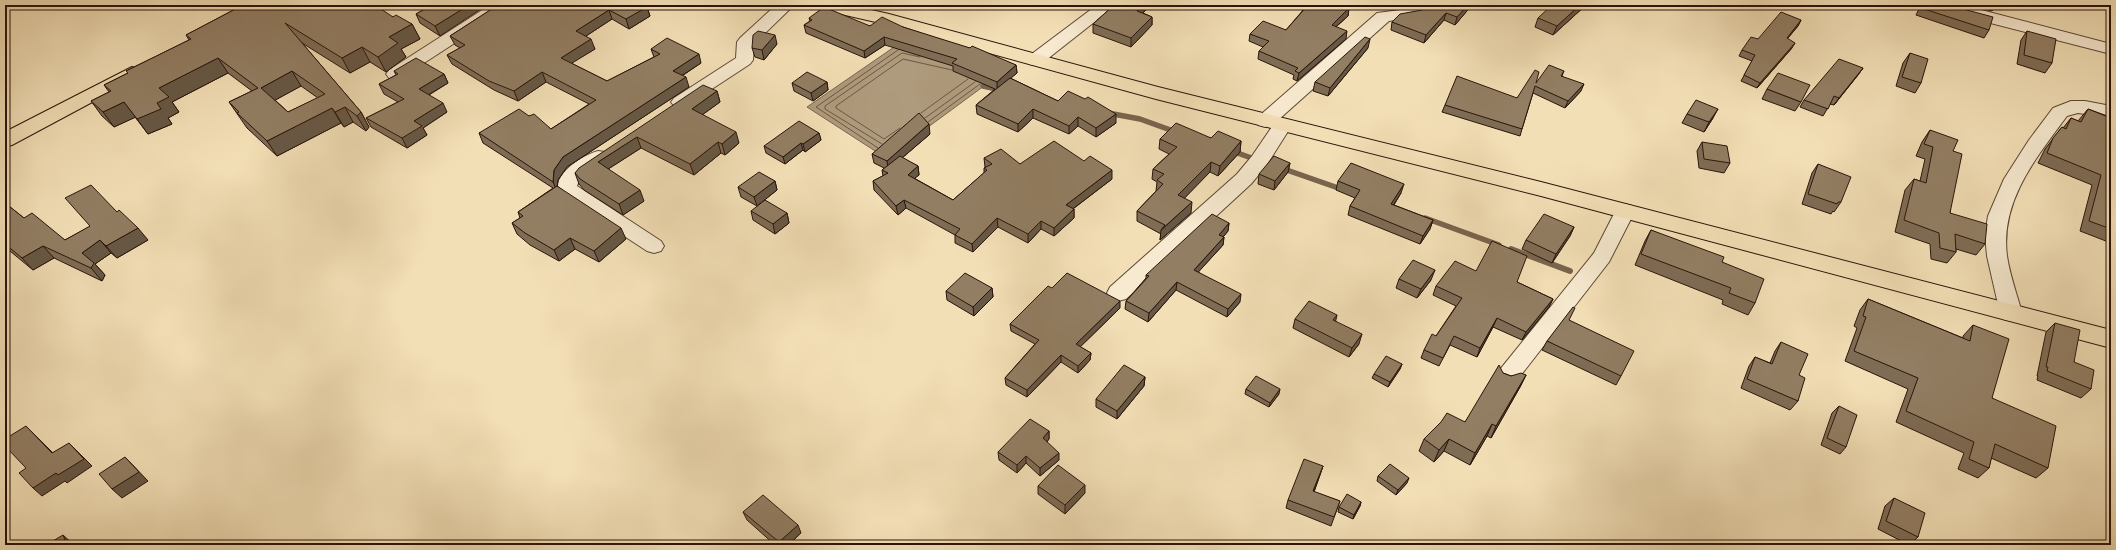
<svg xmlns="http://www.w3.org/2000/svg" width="2116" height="550" font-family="'IM FELL DW Pica',serif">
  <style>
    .water { fill: #ae9a7c; stroke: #79644e }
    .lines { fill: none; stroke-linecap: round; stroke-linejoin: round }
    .shore { stroke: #6c5743; stroke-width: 1 }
    .stream-far1 { stroke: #79644e; stroke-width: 5.5 }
    .stream { stroke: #79644e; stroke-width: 6 }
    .street-casing { stroke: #5c4735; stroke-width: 2 }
    .primary-casing { stroke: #29140a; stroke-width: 2 }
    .highway-casing { stroke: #29140a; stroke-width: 2 }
    .street { fill: #f7ead0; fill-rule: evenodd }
    .primary { fill: #f3dfb6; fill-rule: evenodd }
    .highway { fill: #f3dfb6; fill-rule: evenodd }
    .wall { fill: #7e6c55; stroke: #29140a; fill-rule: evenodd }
    .shaded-wall { fill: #665845; stroke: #29140a }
    .building { fill: #927e63; stroke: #29140a; fill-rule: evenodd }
  </style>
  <rect width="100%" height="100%" fill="#f3dfb6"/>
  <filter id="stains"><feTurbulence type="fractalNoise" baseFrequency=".005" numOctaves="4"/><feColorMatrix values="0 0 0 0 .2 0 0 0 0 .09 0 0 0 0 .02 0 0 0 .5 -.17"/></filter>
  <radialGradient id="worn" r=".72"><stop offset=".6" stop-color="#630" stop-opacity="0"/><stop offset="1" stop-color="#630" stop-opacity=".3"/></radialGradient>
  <!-- water -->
  <path class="water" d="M 900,43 L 1003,72 L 886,158 L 807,107 Z"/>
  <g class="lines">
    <!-- shore -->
    <path class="shore" d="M 921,113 L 968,79
      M 925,118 L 975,82
      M 928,122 L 980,84
      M 900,128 L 884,139 L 836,108 L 836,106 L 903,59 L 952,70
      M 882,144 L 825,109 L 825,106 L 902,53 L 920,57
      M 878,148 L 816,107 L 898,50"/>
    <!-- stream-far1 -->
    <path class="stream-far1" d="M 983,86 L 1001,90
      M 1108,113 L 1140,119 L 1176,132
      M 1232,151 L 1257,160
      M 1281,168 L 1344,190
      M 1425,218 L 1499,245"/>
    <!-- stream -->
    <path class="stream" d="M 1511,249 L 1570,271"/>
    <defs>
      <path id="street" d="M 490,5 L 509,5 L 507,9 L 401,78 L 395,80 L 389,78 L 386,74 L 389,70 Z
        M 776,5 L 794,5 L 754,44 L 753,60 L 750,64 L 686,106 L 680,108 L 674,106 L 671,102 L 674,98 L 736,58 L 737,42 L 740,38 Z
        M 1097,5 L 1116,5 L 1041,64 L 1035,65 L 1029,64 L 1026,60 L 1029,56 Z
        M 1415,5 L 1435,5 L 1433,9 L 1420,16 L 1389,21 L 1277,121 L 1283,119 L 1290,121 L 1292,125 L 1266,166 L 1251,184 L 1126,299 L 1118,301 L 1110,299 L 1107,293 L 1110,287 L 1237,174 L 1252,156 L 1276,121 L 1265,127 L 1258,125 L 1256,121 L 1258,117 L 1377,13 L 1408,9 Z
        M 1934,5 L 1962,5 L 2111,44 L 2111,54 L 1936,9 Z
        M 2071,101 L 2085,101 L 2111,106 L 2111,118 L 2078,113 L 2067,116 C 2036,158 2000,201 2007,256 C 2010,276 2017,294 2022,313 L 2019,319 L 2011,321 L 2003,319 L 2000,313 L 1987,256 L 1985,235 L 1988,216 L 2004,179 L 2029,140 L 2053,108 Z
        M 598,151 L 605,152 L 608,157 C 600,169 581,172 577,186 L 661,241 L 664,246 L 661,251 L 654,253 L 647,251 L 560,194 C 549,176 583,155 598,151 Z
        M 1625,204 L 1632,206 L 1635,211 L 1609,262 L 1514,384 L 1506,387 L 1498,384 L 1495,378 L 1498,372 L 1594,253 L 1618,206 Z"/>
      <path id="primary" d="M 816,5 L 849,5 L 889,14 L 1158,87 L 1541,182 L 2111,330 L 2111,348 L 1541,196 L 1156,99 L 880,23 L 819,9 Z"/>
      <path id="highway" d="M 132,67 L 139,69 L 141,73 L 139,77 L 12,145 L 5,147 L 5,132 Z"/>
    </defs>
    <!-- street casing -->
    <use href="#street" class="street-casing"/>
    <!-- primary casing -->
    <use href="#primary" class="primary-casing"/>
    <!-- highway casing -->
    <use href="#highway" class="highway-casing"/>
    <!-- street -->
    <use href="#street" class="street"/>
    <!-- primary -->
    <use href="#primary" class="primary"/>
    <!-- highway -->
    <use href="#highway" class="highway"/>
  </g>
  <!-- wall -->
  <path class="wall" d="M 184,5 L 200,5 L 190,9 Z
    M 243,5 L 393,17 L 412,24 L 420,39 L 401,49 L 406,57 L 386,72 L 370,62 L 350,73 L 302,43 L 361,112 L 369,127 L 366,131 L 353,122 L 344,127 L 341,123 L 277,156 L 247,128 L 229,102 L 252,91 L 228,73 L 172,102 L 179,112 L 168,118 L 172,124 L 148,134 L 135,117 L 114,127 L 102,116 L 91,101 L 109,92 L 104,85 L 128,73 L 126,71 L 189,40 L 186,35 ZM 301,86 L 318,98 L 288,112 L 275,100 Z
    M 432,5 L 440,36 L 420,23 L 416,14 Z
    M 498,5 L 655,5 L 648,10 L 650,16 L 629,29 L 612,19 L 586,36 L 595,49 L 571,63 L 607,81 L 654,57 L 651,49 L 701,63 L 682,76 L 689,87 L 567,167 L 558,180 L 557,186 L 626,239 L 599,262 L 575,249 L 559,261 L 530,245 L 517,234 L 512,223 L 520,218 L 518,212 L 553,188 L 483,143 L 479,133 L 529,116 L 551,129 L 589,104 L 546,82 L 518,101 L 494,90 L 452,64 L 447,55 L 460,48 L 455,45 L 450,36 Z
    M 1114,5 L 1151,5 L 1143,13 L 1152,17 L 1152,25 L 1131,47 L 1093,33 L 1093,24 Z
    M 1293,5 L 1343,5 L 1342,5 L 1349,8 L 1348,16 L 1336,27 L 1346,39 L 1297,81 L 1293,79 L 1294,75 L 1258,59 L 1259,51 L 1263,47 L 1249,41 L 1250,34 L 1286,30 L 1304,9 Z
    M 1403,5 L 1412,5 L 1408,7 Z
    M 1432,5 L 1472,5 L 1455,25 L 1444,20 L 1424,43 L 1391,30 L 1392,22 L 1422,10 Z
    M 1586,5 L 1553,35 L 1535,27 L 1538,18 Z
    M 1921,5 L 1948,5 L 1989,30 L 1984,38 L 1916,15 Z
    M 1968,5 L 1997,5 L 1992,11 Z
    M 809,18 L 870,26 L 903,27 L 1016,65 L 1017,73 L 1010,78 L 1058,101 L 1116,123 L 1096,137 L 1078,126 L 1069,134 L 1033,118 L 1018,132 L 977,114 L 976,105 L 995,89 L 953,71 L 953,66 L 885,45 L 865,58 L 806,33 L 804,25 L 810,21 Z
    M 1801,20 L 1798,26 L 1787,39 L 1792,48 L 1757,88 L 1741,81 L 1752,61 L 1739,56 L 1742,50 L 1758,39 Z
    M 2027,31 L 2052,63 L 2045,73 L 2017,64 L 2021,40 Z
    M 777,44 L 764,60 L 755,57 L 752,48 Z
    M 1368,48 L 1328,96 L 1313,91 L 1315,82 Z
    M 1910,53 L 1921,83 L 1915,93 L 1896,86 L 1903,63 Z
    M 1863,68 L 1858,75 L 1834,105 L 1830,104 L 1823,116 L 1800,107 L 1804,100 Z
    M 394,71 L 444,74 L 448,83 L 429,95 L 447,112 L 423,128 L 427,135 L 407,148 L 371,127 L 366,118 L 398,102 L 384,94 L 379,84 L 396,75 Z
    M 1564,71 L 1562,76 L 1581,91 L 1565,108 L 1533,93 L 1522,129 L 1520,136 L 1442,112 L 1445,105 L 1517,98 L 1536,83 Z
    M 827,82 L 828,90 L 813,101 L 794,91 L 792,83 Z
    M 1767,89 L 1801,102 L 1795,111 L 1762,99 Z
    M 717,91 L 720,102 L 702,115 L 739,143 L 725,155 L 721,153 L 694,175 L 641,148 L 608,169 L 644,201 L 623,215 L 584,190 L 579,184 L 575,173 Z
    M 2088,109 L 2110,117 L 2111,116 L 2111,243 L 2080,231 L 2092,185 L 2038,163 L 2045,149 L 2062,127 L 2063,128 L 2071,118 L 2078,121 Z
    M 1687,114 L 1713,118 L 1704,132 L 1682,123 Z
    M 1930,130 L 1953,151 L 1950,213 L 1985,244 L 1976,255 L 1956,249 L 1956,252 L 1947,263 L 1931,259 L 1930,244 L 1895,232 L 1905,190 L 1914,179 L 1920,181 L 1925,159 L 1916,156 L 1922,142 Z
    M 819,133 L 821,140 L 805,152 L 803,150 L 785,164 L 766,153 L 764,146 Z
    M 930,134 L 902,158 L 918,166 L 919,175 L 914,178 L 953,200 L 984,173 L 984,168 L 986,167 L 985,167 L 984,158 L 1112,179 L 1073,209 L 1074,209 L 1074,218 L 1054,236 L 1041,229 L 1028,243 L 998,227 L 973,252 L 955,243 L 955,235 L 906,208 L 898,215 L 874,190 L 873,181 L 883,176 L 882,170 L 884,168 L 874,163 L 872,154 Z
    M 1211,138 L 1241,141 L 1240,152 L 1218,176 L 1210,172 L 1184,198 L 1191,213 L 1160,240 L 1161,234 L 1137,221 L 1137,211 L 1156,191 L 1157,182 L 1152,179 L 1153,169 L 1169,154 L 1159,149 L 1160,139 Z
    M 1702,142 L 1730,163 L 1724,173 L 1699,168 L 1697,151 Z
    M 1290,163 L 1288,172 L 1274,190 L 1258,184 L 1259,174 Z
    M 1818,164 L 1841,202 L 1834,212 L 1833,211 L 1831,214 L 1802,204 L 1812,173 Z
    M 775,181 L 777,190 L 757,206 L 741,197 L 738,187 Z
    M 1338,181 L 1401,193 L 1394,205 L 1433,220 L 1430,229 L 1420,244 L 1348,215 L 1350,206 L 1355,198 L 1336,190 Z
    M 5,203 L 24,218 L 65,240 L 117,212 L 148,240 L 117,258 L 111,253 L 95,264 L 105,275 L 102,281 L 54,258 L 33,270 L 5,247 Z
    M 751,211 L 787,213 L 789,223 L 775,234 L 753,220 Z
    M 1229,223 L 1228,231 L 1223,237 L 1224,237 L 1223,245 L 1198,272 L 1240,302 L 1227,317 L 1176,290 L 1148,322 L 1125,309 L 1126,301 L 1146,278 L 1146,275 Z
    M 1574,227 L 1570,236 L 1552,263 L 1522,249 L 1526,240 Z
    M 1651,230 L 1722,262 L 1755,303 L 1748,315 L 1722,304 L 1723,300 L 1635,265 L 1645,241 Z
    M 1476,271 L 1517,282 L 1553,299 L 1549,307 L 1522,340 L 1493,327 L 1477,357 L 1450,345 L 1439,366 L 1421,358 L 1424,350 L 1436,336 L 1456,306 L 1433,295 L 1436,286 Z
    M 1399,279 L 1431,280 L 1417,298 L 1396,288 Z
    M 992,288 L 993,297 L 974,316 L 947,300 L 946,291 Z
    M 1052,288 L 1120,308 L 1080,347 L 1091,353 L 1090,360 L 1078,373 L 1061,362 L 1027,397 L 1006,385 L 1005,378 L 1035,344 L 1011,331 L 1010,324 Z
    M 1868,299 L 1963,338 L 1963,336 L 1973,325 L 1992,398 L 2048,468 L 2036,478 L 1991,458 L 1989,468 L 1978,478 L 1958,469 L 1964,453 L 1896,422 L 1908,389 L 1845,361 L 1857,328 L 1854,326 L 1860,310 Z
    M 1295,319 L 1336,321 L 1359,344 L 1349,357 L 1293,328 Z
    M 1569,320 L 1621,376 L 1616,385 L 1542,350 L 1547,341 Z
    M 2055,323 L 2074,362 L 2091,389 L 2081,398 L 2037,380 L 2038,376 L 2037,376 L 2046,332 Z
    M 1781,342 L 1799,375 L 1798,401 L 1790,410 L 1741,388 L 1749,366 L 1755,357 L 1770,363 L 1775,351 Z
    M 1402,364 L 1400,369 L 1388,387 L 1372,378 L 1374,374 Z
    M 1503,373 L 1511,376 L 1526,375 L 1520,387 L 1491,438 L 1487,436 L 1470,465 L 1444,451 L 1434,462 L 1419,451 L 1424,439 L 1465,422 Z
    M 1145,377 L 1144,386 L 1117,419 L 1096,407 L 1096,399 Z
    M 1246,389 L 1279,394 L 1269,407 L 1245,394 Z
    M 1839,406 L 1846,447 L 1840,454 L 1821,445 L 1832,413 Z
    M 1049,431 L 1049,439 L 1047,442 L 1059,460 L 1040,476 L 1026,463 L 1017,473 L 999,460 L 998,452 Z
    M 1323,466 L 1314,492 L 1340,501 L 1331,526 L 1286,508 L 1288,500 Z
    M 1378,476 L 1407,483 L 1396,495 L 1377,481 Z
    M 1038,486 L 1085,493 L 1065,514 L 1038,494 Z
    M 1894,498 L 1918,537 L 1909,545 L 1878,529 L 1885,506 Z
    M 1361,502 L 1360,506 L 1353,519 L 1338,512 L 1339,507 Z
    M 743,512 L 801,533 L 788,545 L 775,545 L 747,520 Z"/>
  <!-- shaded-wall -->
  <path class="shaded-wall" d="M 188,5 L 200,5 L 190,9 Z
    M 469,5 L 487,5 L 440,36 L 435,26 Z
    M 641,5 L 655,5 L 648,10 L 650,16 L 629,29 L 626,19 Z
    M 1143,5 L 1151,5 L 1136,19 L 1137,11 Z
    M 1468,5 L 1472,5 L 1455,25 L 1457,17 Z
    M 1580,5 L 1586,5 L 1553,35 L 1557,26 Z
    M 1349,8 L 1348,16 L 1330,32 L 1332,25 Z
    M 609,10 L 612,19 L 580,40 L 576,31 Z
    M 1446,13 L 1444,20 L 1424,43 L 1426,35 Z
    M 1152,17 L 1152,25 L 1131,47 L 1131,38 Z
    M 1801,20 L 1798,26 L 1783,44 L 1787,38 Z
    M 412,24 L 420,39 L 401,49 L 406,57 L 386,72 L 378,57 L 389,37 Z
    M 1347,31 L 1346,39 L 1297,81 L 1299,73 Z
    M 775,35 L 777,44 L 764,60 L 762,50 Z
    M 884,37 L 885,45 L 865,58 L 864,51 Z
    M 591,39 L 595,49 L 564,68 L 561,58 Z
    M 1370,39 L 1368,48 L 1328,96 L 1330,88 Z
    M 1795,43 L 1792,48 L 1757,88 L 1760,83 Z
    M 362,47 L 370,62 L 350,73 L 342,58 Z
    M 699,54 L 701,63 L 675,80 L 673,71 Z
    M 218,58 L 228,73 L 172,102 L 179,112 L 168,118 L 172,124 L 148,134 L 137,119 L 159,88 Z
    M 1016,65 L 1017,73 L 997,90 L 997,82 Z
    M 1863,68 L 1858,75 L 1834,105 L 1839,98 Z
    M 292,71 L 301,86 L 270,103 L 261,88 Z
    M 542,72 L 546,82 L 518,101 L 514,91 Z
    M 444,74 L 448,83 L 423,98 L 419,89 Z
    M 686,77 L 689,87 L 567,167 L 558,180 L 557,191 L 553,182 L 554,170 L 563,157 Z
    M 827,82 L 828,90 L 813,101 L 811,93 Z
    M 1584,84 L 1581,91 L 1565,108 L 1568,101 Z
    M 717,91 L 720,102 L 695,120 L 692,109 Z
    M 124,102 L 136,117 L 114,127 L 103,112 Z
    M 443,103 L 447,112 L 423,128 L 427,135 L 407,148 L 402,138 L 414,121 Z
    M 345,107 L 353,122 L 344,127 L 335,112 Z
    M 332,108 L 341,123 L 277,156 L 267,141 Z
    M 1033,109 L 1033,118 L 1018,132 L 1018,124 Z
    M 1718,109 L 1713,118 L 1704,132 L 1709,122 Z
    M 361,112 L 369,127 L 366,131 L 357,116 Z
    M 1116,114 L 1116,123 L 1096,137 L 1096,128 Z
    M 1078,117 L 1078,126 L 1069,134 L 1069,126 Z
    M 929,124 L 930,134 L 888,170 L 887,161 Z
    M 736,132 L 739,143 L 725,155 L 722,144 Z
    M 819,133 L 821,140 L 805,152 L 803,144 Z
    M 637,137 L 641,148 L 602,173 L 598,162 Z
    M 1241,141 L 1240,152 L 1218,176 L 1220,166 Z
    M 718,142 L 721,153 L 694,175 L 690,164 Z
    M 801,143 L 803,150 L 785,164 L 783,157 Z
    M 1211,162 L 1210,172 L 1177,206 L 1178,195 Z
    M 1290,163 L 1288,172 L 1274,190 L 1275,181 Z
    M 918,166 L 919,175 L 909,183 L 908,175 Z
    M 1112,170 L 1112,179 L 1066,214 L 1066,205 Z
    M 775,181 L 777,190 L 757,206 L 754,197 Z
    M 1404,184 L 1401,193 L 1389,212 L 1391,204 Z
    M 640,190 L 644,201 L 623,215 L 619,204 Z
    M 904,200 L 906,208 L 898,215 L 896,206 Z
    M 1192,202 L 1191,213 L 1160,240 L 1161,230 Z
    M 1074,209 L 1074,218 L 1054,236 L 1054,228 Z
    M 787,213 L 789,223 L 775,234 L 773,224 Z
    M 997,218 L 998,227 L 973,252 L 972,244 Z
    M 1433,220 L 1430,229 L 1420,244 L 1423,236 Z
    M 1041,221 L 1041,229 L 1028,243 L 1028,234 Z
    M 1229,223 L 1228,231 L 1218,243 L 1219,235 Z
    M 1574,227 L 1570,236 L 1552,263 L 1556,254 Z
    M 138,228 L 148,240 L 117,258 L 106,246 Z
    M 621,228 L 626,239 L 599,262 L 594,251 Z
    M 1224,237 L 1223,245 L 1193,278 L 1194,270 Z
    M 570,238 L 575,249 L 559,261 L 554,250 Z
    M 100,240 L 111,253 L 95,264 L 105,275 L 102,281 L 91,268 L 82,253 Z
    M 43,246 L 54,258 L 33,270 L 22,258 Z
    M 1435,270 L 1431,280 L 1417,298 L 1421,289 Z
    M 1177,282 L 1176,290 L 1148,322 L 1149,313 Z
    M 992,288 L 993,297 L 974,316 L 973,307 Z
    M 1241,294 L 1240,302 L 1227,317 L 1228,309 Z
    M 1553,299 L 1549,307 L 1522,340 L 1526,332 Z
    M 1120,301 L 1120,308 L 1076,351 L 1076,344 Z
    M 1337,315 L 1335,324 L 1333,320 Z
    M 1497,318 L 1493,327 L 1477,357 L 1480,348 Z
    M 1362,334 L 1359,344 L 1349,357 L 1352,348 Z
    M 1091,353 L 1090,360 L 1078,373 L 1078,366 Z
    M 1061,355 L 1061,362 L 1027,397 L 1027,390 Z
    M 1402,364 L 1400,369 L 1388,387 L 1390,382 Z
    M 1526,375 L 1520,387 L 1491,438 L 1496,426 Z
    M 1145,377 L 1144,386 L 1117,419 L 1117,411 Z
    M 1280,389 L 1279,394 L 1269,407 L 1270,403 Z
    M 1492,424 L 1487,436 L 1470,465 L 1475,453 Z
    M 26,426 L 61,461 L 52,453 Z
    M 1049,431 L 1049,439 L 1043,446 L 1043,438 Z
    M 1449,439 L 1444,451 L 1434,462 L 1439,450 Z
    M 69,443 L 92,466 L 67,483 L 65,481 L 42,496 L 33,488 Z
    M 1059,453 L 1059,460 L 1040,476 L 1040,468 Z
    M 1026,456 L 1026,463 L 1017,473 L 1017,465 Z
    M 125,457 L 148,481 L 122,498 L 112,489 Z
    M 1323,466 L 1320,475 L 1311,500 L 1313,491 Z
    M 1409,478 L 1407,483 L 1396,495 L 1398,490 Z
    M 1085,485 L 1085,493 L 1065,514 L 1065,505 Z
    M 1361,502 L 1360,506 L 1353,519 L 1354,515 Z
    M 798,525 L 801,533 L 788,545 L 780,545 L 779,542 Z
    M 63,535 L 73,544 L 73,545 L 67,545 Z"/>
  <!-- building -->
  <path class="building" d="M 243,5 L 375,5 L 393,17 L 396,15 L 412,24 L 389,37 L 398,43 L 378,57 L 362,47 L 342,58 L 285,23 L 361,112 L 357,116 L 345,107 L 335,112 L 332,108 L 267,141 L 237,113 L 239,112 L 229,102 L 258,88 L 218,58 L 159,88 L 169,97 L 157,103 L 161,109 L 137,119 L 124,102 L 103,112 L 91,101 L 111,91 L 104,85 L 128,73 L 126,71 L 191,39 L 186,35 ZM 292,71 L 325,94 L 288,112 L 261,88 Z
    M 432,5 L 469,5 L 435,26 L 416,14 Z
    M 498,5 L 643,5 L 647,7 L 626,19 L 609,10 L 576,31 L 591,39 L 561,58 L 607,81 L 660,54 L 651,49 L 667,38 L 699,54 L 673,71 L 686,77 L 563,157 L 554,170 L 553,182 L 479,133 L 519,109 L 529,116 L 534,114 L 551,129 L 596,100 L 542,72 L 514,91 L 489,81 L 447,55 L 465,45 L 450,36 Z
    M 1114,5 L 1143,5 L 1137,11 L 1152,17 L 1131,38 L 1093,24 Z
    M 1308,5 L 1341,5 L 1349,8 L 1332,25 L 1347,31 L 1299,73 L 1295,71 L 1298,68 L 1259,51 L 1269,41 L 1250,34 L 1263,21 L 1286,30 Z
    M 1432,5 L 1468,5 L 1457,17 L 1446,13 L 1426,35 L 1392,22 L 1400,14 L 1422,10 Z
    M 1552,5 L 1580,5 L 1557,26 L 1538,18 Z
    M 1922,5 L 1948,5 L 1993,17 L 1989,30 L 1921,8 Z
    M 824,7 L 870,26 L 882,17 L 903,27 L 970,48 L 972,46 L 1016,65 L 997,82 L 952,63 L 957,59 L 884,37 L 864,51 L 804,25 L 812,20 L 809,18 Z
    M 1781,12 L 1801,20 L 1787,38 L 1795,43 L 1760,83 L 1744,75 L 1755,55 L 1742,50 L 1751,37 L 1758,39 Z
    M 758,31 L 775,35 L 762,50 L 752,48 L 753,35 Z
    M 2027,31 L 2056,39 L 2052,63 L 2024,55 Z
    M 1365,37 L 1370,39 L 1330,88 L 1315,82 Z
    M 1910,53 L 1928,59 L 1921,83 L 1902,77 Z
    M 416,58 L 444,74 L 419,89 L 443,103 L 414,121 L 422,126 L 402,138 L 366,118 L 404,99 L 379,84 L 398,74 L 394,71 Z
    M 1839,59 L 1863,68 L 1839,98 L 1834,96 L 1828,109 L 1804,100 Z
    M 1549,65 L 1564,71 L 1561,76 L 1584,84 L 1568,101 L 1535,86 L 1522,129 L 1445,105 L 1457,76 L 1517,98 L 1535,70 L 1539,72 L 1536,83 Z
    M 807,72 L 827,82 L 811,93 L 792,83 Z
    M 1778,73 L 1810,85 L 1801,102 L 1767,89 Z
    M 1010,78 L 1058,101 L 1068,91 L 1085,99 L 1088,97 L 1116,114 L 1096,128 L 1078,117 L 1069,126 L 1033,109 L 1018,124 L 976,105 Z
    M 703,85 L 717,91 L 692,109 L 736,132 L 722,144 L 718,142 L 690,164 L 637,137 L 598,162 L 640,190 L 619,204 L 580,179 L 575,173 L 579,168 Z
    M 1696,100 L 1718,109 L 1709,122 L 1687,114 Z
    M 2088,109 L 2111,118 L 2111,229 L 2089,221 L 2101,175 L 2047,153 L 2053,138 L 2062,127 L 2066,129 L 2071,118 L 2081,122 Z
    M 919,113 L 929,124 L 887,161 L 872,154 Z
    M 799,121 L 819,133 L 803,144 L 801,143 L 783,157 L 764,146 Z
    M 1176,123 L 1211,138 L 1218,131 L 1241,141 L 1220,166 L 1211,162 L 1178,195 L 1192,202 L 1161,230 L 1165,225 L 1137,211 L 1163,184 L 1157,180 L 1164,174 L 1153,169 L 1177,147 L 1160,139 Z
    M 1930,130 L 1958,140 L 1953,151 L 1962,154 L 1950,213 L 1987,224 L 1985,244 L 1955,234 L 1956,252 L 1940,248 L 1939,233 L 1904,220 L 1914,179 L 1926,183 L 1933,147 L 1924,144 Z
    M 1054,141 L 1084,161 L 1090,156 L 1112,170 L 1066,205 L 1074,209 L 1054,228 L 1041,221 L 1028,234 L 997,218 L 972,244 L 955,235 L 960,229 L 904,200 L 896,206 L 873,181 L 888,173 L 882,170 L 900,156 L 918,166 L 908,175 L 953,200 L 987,170 L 984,168 L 992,164 L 984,158 L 1001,149 L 1020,164 Z
    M 1702,142 L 1727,146 L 1730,163 L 1704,159 Z
    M 1274,156 L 1290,163 L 1275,181 L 1259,174 Z
    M 1351,163 L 1404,184 L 1391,204 L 1433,220 L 1423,236 L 1350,206 L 1360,190 L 1338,181 Z
    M 1818,164 L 1851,177 L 1841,202 L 1838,202 L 1837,204 L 1808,194 Z
    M 759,172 L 775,181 L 754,197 L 738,187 Z
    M 91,185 L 117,212 L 119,210 L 138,228 L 106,246 L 100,240 L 82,253 L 94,263 L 91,268 L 43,246 L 22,258 L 5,244 L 5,203 L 24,218 L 32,213 L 65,240 L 90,226 L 65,198 Z
    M 557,186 L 621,228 L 594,251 L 570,238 L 554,250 L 525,233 L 512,223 L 523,216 L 518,212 Z
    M 765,200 L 787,213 L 773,224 L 751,211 Z
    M 1212,214 L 1229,223 L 1219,235 L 1224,237 L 1194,270 L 1241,294 L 1228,309 L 1177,282 L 1149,313 L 1126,301 L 1149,276 L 1146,275 Z
    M 1544,214 L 1574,227 L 1556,254 L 1526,240 Z
    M 1651,230 L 1724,257 L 1722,262 L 1764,279 L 1755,303 L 1729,293 L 1731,288 L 1641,254 Z
    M 1492,241 L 1527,256 L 1517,282 L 1553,299 L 1526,332 L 1497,318 L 1480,348 L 1454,336 L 1443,358 L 1424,350 L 1432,334 L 1436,336 L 1462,298 L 1436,286 L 1455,261 L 1476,271 Z
    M 1413,260 L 1435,270 L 1421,289 L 1399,279 Z
    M 965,273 L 992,288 L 973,307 L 946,291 Z
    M 1067,273 L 1120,301 L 1076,344 L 1091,353 L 1078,366 L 1061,355 L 1027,390 L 1005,378 L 1039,340 L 1010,324 L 1048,286 L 1052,288 Z
    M 1868,299 L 1970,341 L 1973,325 L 2009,339 L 1992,398 L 2056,426 L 2048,468 L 1995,444 L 1989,468 L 1969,459 L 1974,442 L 1906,411 L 1918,378 L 1854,351 L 1866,317 L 1863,316 Z
    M 1309,301 L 1337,315 L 1333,320 L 1362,334 L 1352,348 L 1295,319 Z
    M 1573,307 L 1575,308 L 1569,320 L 1634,351 L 1621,376 L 1547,341 Z
    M 2055,323 L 2080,330 L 2074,362 L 2094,370 L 2091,389 L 2047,371 L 2048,367 L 2046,367 Z
    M 1781,342 L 1808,354 L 1799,375 L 1805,378 L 1798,401 L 1747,379 L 1755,357 L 1772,364 Z
    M 1386,356 L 1402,364 L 1390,382 L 1374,374 Z
    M 1124,365 L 1145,377 L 1117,411 L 1096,399 Z
    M 1499,365 L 1503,373 L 1511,376 L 1521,373 L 1526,375 L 1496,426 L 1492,424 L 1475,453 L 1449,439 L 1439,450 L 1424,439 L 1441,422 L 1447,413 L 1465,422 Z
    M 1256,376 L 1280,389 L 1270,403 L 1246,389 Z
    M 1839,406 L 1857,415 L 1846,447 L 1827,438 Z
    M 1030,419 L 1049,431 L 1043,438 L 1059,453 L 1040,468 L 1026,456 L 1017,465 L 998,452 Z
    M 26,426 L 52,453 L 69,443 L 84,459 L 58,475 L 56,473 L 33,488 L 19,473 L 26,468 L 5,446 L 5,439 Z
    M 125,457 L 139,472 L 112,489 L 99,474 Z
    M 1304,459 L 1323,466 L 1313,491 L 1340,501 L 1334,517 L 1288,500 Z
    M 1390,464 L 1409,478 L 1398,490 L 1378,476 Z
    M 1058,465 L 1085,485 L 1065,505 L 1038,486 Z
    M 1347,494 L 1361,502 L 1354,515 L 1339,507 Z
    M 763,495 L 798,525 L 779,542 L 743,512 Z
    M 1894,498 L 1925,513 L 1918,537 L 1886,521 Z
    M 63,535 L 67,545 L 46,545 Z"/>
  <!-- margin -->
  <rect width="2116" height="550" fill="none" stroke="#f3dfb6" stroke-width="20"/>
  <rect x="6" y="6" width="2104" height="538" fill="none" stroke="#29140a" stroke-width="2"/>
  <rect x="10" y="10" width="2096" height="530" fill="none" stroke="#29140a"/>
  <rect width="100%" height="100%" filter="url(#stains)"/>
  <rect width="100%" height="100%" fill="url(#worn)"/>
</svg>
